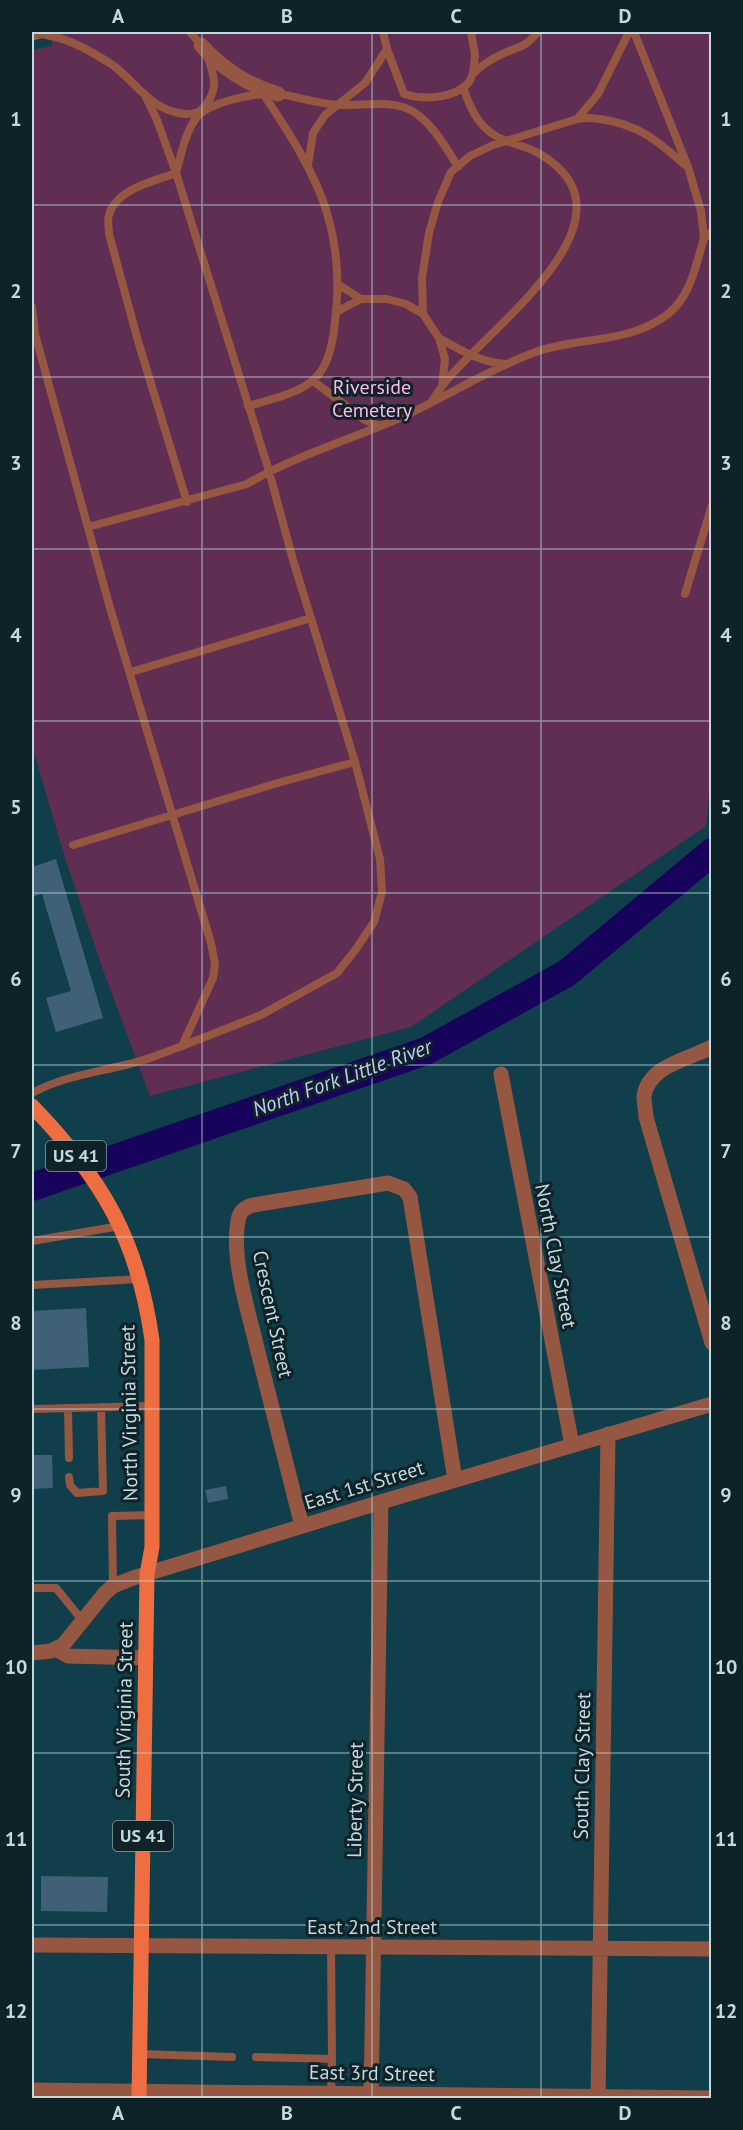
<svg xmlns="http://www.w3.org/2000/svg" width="743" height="2130" font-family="'PT Sans',sans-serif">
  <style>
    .green { fill: #602e52 }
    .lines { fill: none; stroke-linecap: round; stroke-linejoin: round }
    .river { stroke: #18035c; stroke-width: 28 }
    .building { fill: #3f6076 }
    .lane { stroke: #955642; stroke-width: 8 }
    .street { stroke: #955642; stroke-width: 15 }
    .primary { stroke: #ee6e42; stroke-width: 15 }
    .grid { fill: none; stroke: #c2d9e0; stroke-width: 1.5; stroke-opacity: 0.55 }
    .labels { text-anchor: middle; stroke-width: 6; stroke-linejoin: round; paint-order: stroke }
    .shield { fill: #0f2227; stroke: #8ca2a8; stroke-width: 1.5 }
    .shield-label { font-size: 18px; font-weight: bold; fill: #c2d9e0 }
    .park-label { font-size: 20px; fill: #feb7e7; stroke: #0f2227 }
    .street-label { font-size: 20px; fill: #c2d9e0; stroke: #0f2227 }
    .water-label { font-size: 21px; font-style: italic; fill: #c2c9f9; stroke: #0f2227 }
    .neatline { fill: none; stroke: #c2d9e0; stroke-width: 2 }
    .grid-label { font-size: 20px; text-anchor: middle; font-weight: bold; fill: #c2d9e0 }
  </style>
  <rect width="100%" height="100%" fill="#103e4a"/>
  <!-- green -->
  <path class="green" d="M 50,32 L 711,32 L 712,766 L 706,826 L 411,1027 L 150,1096 L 102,967 L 66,861 L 32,746 L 32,50 L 52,46 Z"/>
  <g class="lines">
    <!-- river -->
    <path class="river" d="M 32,1187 L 426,1051 L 567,973 L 712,852"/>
  </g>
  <!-- building -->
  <path class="building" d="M 56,859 L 103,1018 L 56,1032 L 46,998 L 71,991 L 42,894 L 32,897 L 32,867 Z
    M 86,1308 L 89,1367 L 32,1370 L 32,1311 Z
    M 32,1427 L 34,1427 L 34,1455 L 52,1455 L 53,1488 L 32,1489 Z
    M 709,1477 L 712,1477 L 712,1522 L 709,1522 Z
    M 226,1486 L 228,1499 L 208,1503 L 205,1490 Z
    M 41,1876 L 108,1877 L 107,1912 L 41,1911 Z"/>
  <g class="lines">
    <!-- lane -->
    <path class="lane" d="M 190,32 L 201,45
      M 471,32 L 475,55 L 473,74
      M 634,32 L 688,167 L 701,211 L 704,238
      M 51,36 C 72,40 96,54 114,66 C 138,85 152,111 185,114 C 197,114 201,112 208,102 C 219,84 213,74 207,55
      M 32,37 L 42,34 L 51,36 L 58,32
      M 387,49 L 404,94 C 423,100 455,99 469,82 C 471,80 471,76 473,74 C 479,67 492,59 500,55 C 518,46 523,50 538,32
      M 145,95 L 157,120 L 176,173 L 269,471 L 293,560 L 355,762 L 380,859 L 382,892 L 374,922 L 356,949 L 337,973 L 261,1015 L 182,1046
      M 264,95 C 312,167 345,222 336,312
      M 577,119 C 585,117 592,118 600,119 C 638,124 658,141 685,165
      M 308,165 L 313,133 L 325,115 L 365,83 L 387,49 L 383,32
      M 339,285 L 361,299 L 387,299 L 406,304 L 423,314
      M 32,307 L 35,334 L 110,608 L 211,943 L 215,964 L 213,978 L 182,1046 C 163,1053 145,1061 125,1065 C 92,1073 62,1077 32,1093
      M 439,338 C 460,350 480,362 505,364
      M 313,381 L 365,420 L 380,426
      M 442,386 C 481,333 650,219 540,154 C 530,148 518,145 506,141 C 480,131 471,111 463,87
      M 432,401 L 442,386 L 445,359 L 439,338 L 423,314 L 422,278 L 429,233 L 438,202 L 451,172 L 470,156 L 493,145 L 577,119 L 598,94 L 629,32
      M 248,406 C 313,388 330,384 336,312 L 361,299
      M 187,502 L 138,341 L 109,234 C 109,228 107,221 109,215 C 116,189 154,181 176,173 C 181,155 187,121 204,111 C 221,100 259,92 279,94 C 299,97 318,104 338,105 C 359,106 383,101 403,107 C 427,114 446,147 458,167
      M 88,527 L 247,484 C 296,455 350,440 402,417 C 446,397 487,370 533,353 C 577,336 628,345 668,314 C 691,296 696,264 704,238 L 712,232
      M 685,594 L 712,505
      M 131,672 L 311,618
      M 73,845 L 281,782 L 355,762
      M 32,1241 L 120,1226
      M 32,1285 L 140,1279
      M 68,1408 L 69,1458
      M 32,1409 L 152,1406
      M 69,1477 L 70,1485 L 77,1493 L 103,1491 L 101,1407
      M 113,1586 L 112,1516 L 152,1515
      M 32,1588 L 56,1588 L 82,1620
      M 140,2054 L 232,2057
      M 256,2057 L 332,2059 L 331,1947
      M 331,2094 L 332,2059"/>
    <!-- street -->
    <path class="street" d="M 201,45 C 220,67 249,86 278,94
      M 712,1047 C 689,1059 647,1066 644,1097 C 644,1103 646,1111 646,1117 L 712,1343
      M 501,1074 L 572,1445
      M 302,1526 C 287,1468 273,1410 258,1352 C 249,1312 231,1261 238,1221 C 239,1212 245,1207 253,1205 L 388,1183 L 404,1189 L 410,1197 L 455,1480
      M 55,1649 L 68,1656 L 146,1658
      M 32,1653 L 51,1651 L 63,1645 L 105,1593 L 113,1586 L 133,1578 L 381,1502 L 712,1404
      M 32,1945 L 712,1949
      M 32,2090 L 712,2098
      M 371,2098 L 381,1502
      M 598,2098 L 608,1434"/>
    <!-- primary -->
    <path class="primary" d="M 32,1106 C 102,1178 138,1240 152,1340 L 152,1547 L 147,1574 L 139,2098"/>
  </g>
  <!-- grid -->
  <path class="grid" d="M 202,32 L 202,2098M 372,32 L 372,2098M 541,32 L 541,2098M 32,205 L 712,205M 32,377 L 712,377M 32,549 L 712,549M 32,721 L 712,721M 32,893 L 712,893M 32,1065 L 712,1065M 32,1237 L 712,1237M 32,1409 L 712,1409M 32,1581 L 712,1581M 32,1753 L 712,1753M 32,1925 L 712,1925"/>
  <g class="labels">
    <!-- shield labels -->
    <g class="shield">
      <rect x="46" y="1141" width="60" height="30" rx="4.5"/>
      <rect x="113" y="1821" width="60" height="30" rx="4.5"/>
    </g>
    <g class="shield-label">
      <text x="76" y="1162">US 41</text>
      <text x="143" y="1842">US 41</text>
    </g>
    <!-- park labels -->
    <g class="park-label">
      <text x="372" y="394">Riverside<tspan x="372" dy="23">Cemetery</tspan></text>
    </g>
    <!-- street labels -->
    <g class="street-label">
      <text transform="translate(556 1256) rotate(79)" y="7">North Clay Street</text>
      <text transform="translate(273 1314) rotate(78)" y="7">Crescent Street</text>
      <text transform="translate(129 1413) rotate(-91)" y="7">North Virginia Street</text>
      <text transform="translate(364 1485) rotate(-17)" y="7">East 1st Street</text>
      <text transform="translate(124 1710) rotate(-89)" y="7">South Virginia Street</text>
      <text transform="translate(582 1766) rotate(-89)" y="7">South Clay Street</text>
      <text transform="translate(355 1800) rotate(-89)" y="7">Liberty Street</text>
      <text x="372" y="1934">East 2nd Street</text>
      <text transform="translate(372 2073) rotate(1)" y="7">East 3rd Street</text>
    </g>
    <!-- water labels -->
    <g class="water-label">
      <text transform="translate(342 1078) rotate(-20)" y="7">North Fork Little River</text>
    </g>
  </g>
  <!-- border -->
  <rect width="743" height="2130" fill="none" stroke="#0f2227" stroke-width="66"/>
  <rect x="33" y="33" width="677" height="2064" class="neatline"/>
  <g class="grid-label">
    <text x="118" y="23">A</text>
    <text x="287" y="23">B</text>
    <text x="456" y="23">C</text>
    <text x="625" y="23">D</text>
    <text x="16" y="126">1</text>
    <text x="726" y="126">1</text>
    <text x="16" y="298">2</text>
    <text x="726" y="298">2</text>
    <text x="16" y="470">3</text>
    <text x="726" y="470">3</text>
    <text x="16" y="642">4</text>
    <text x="726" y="642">4</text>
    <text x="16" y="814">5</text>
    <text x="726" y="814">5</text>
    <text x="16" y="986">6</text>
    <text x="726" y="986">6</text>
    <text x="16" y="1158">7</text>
    <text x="726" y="1158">7</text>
    <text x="16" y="1330">8</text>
    <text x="726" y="1330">8</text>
    <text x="16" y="1502">9</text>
    <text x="726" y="1502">9</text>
    <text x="16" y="1674">10</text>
    <text x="726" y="1674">10</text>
    <text x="16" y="1846">11</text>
    <text x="726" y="1846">11</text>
    <text x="16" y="2018">12</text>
    <text x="726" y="2018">12</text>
    <text x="118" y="2120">A</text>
    <text x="287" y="2120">B</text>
    <text x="456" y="2120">C</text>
    <text x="625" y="2120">D</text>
  </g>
</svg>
